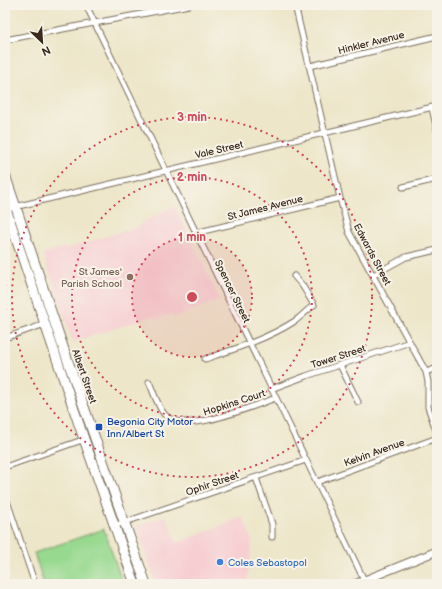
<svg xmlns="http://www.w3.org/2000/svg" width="442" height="589" font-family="'Balsamiq Sans',sans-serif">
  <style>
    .built { fill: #f7cfd3 }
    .green { fill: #97d98f; stroke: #698256 }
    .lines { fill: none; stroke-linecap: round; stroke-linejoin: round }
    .street-casing { stroke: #796c5a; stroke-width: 7 }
    .secondary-casing { stroke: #796c5a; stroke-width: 9 }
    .highway-casing { stroke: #796c5a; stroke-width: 11 }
    .street { stroke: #fff; stroke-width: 5 }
    .secondary { stroke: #fff; stroke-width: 7 }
    .highway { stroke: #fff; stroke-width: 9 }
    .ring { fill: none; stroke: #d1495b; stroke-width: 2; stroke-dasharray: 2 4 }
    .education-dot { fill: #8d6e63; stroke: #f7f3e8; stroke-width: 1.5 }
    .transit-dot { fill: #1a4fb4; stroke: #f7f3e8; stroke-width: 1.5 }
    .shop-dot { fill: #3f7fe0; stroke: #f7f3e8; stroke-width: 1.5 }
    .labels { text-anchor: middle; stroke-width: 4; stroke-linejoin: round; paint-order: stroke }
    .street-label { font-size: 10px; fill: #3b2a1e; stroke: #f7f3e8 }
    .education-label { font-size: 10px; fill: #785e54; stroke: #f7f3e8; text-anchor: end }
    .transit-label { font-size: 10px; fill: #164399; stroke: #f7f3e8; text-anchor: start }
    .shop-label { font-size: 10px; fill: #366cbe; stroke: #f7f3e8; text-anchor: start }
    .centre { fill: #d1495b; stroke: #f7f3e8; stroke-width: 2 }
    .ring-label { font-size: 12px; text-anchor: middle; font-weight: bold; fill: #d1495b; stroke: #f7f3e8; stroke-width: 4; stroke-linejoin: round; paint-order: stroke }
  </style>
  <rect width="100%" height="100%" fill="#f7f3e8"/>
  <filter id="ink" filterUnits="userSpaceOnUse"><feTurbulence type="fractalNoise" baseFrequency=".025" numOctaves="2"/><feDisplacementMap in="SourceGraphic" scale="8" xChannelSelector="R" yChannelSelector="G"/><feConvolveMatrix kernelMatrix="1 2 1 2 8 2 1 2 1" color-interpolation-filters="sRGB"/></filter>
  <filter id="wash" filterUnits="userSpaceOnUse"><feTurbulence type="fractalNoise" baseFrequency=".012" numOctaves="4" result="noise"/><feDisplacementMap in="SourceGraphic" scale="16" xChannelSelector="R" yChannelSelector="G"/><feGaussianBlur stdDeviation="0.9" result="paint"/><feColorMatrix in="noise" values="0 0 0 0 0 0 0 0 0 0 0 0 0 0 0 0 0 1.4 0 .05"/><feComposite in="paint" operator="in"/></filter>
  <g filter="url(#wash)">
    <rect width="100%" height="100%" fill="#ede6c9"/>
    <!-- built -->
    <path class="built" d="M 175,206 L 220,300 L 173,318 L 172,314 L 155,320 L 153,316 L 73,342 L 43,254 L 64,247 L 65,249 L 137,227 L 145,221 Z
      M 166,516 L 177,543 L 243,517 L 252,541 L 247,584 L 156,584 L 136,526 Z"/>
    <!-- green -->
    <path class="green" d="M 104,529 L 123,584 L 44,584 L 34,553 Z"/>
  </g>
  <g filter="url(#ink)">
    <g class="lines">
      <defs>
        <path id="street" d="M 86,5 L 366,584
          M 295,5 L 340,198 L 349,232 L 426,372 L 428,382 L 428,407 L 437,433
          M 5,40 L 189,5
          M 310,66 L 437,36
          M 432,108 L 437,130
          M 403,187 L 437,179
          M 6,209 L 437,106
          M 195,233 L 340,198
          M 373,275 L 406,257 L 437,250
          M 5,338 L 45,324
          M 205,359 C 235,349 267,339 295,321 C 302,316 307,310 314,305 L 302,285 L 294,276
          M 340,365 L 358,402
          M 426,372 L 437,368
          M 149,382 C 153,390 158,408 165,415 C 185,436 252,406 276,398
          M 271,389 L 306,376 L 410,342
          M 5,467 L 85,439
          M 256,478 L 272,524 L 272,537
          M 317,482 L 437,438
          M 5,495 L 35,584
          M 114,526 L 306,460"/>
        <path id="secondary" d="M 355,584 L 437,551"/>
        <path id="highway" d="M 5,175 L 63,347 L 146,584
          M 5,206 L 84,439 L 135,584"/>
      </defs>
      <!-- street casing -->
      <use href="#street" class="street-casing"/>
      <!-- secondary casing -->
      <use href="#secondary" class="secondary-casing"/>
      <!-- highway casing -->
      <use href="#highway" class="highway-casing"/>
      <!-- street -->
      <use href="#street" class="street"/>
      <!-- secondary -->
      <use href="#secondary" class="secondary"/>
      <!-- highway -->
      <use href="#highway" class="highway"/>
    </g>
  </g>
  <!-- distance rings -->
  <circle cx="192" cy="297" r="60" fill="#d1495b" fill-opacity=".12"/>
  <g class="ring">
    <circle cx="192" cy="297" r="60"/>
    <circle cx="192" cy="297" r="120"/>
    <circle cx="192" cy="297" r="180"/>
  </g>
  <!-- markers -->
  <circle class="education-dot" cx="130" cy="277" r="4"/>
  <rect class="transit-dot" x="95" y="423" width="8" height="8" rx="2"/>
  <circle class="shop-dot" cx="220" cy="562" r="4"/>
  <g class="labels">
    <!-- street labels -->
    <g class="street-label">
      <text transform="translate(371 42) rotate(-14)" y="4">Hinkler Avenue</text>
      <text transform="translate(219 149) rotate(-13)" y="4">Vale Street</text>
      <text transform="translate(265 207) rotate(-14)" y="4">St James Avenue</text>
      <text transform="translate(373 254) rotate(62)" y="4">Edwards Street</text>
      <text transform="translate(233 291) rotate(64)" y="4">Spencer Street</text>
      <text transform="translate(338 356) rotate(-18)" y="4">Tower Street</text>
      <text transform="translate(85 376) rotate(71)" y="4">Albert Street</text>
      <text transform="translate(234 402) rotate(-18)" y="4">Hopkins Court</text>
      <text transform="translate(374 452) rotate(-20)" y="4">Kelvin Avenue</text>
      <text transform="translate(212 483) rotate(-19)" y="4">Ophir Street</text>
    </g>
    <!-- education labels -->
    <g class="education-label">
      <text x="122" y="275">St James'<tspan x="122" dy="12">Parish School</tspan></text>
    </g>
    <!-- transit labels -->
    <g class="transit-label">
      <text x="107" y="425">Begonia City Motor<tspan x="107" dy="12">Inn/Albert St</tspan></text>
    </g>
    <!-- shop labels -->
    <g class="shop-label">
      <text x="228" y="566">Coles Sebastopol</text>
    </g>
  </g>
  <circle cx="192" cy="297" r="6" class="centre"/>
  <g class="ring-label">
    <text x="192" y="121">3 min</text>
    <text x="192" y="181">2 min</text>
    <text x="192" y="241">1 min</text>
  </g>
  <!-- margin -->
  <rect width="442" height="589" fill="none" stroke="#f7f3e8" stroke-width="20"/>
  <!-- north arrow -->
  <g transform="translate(42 42) rotate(155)" stroke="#f7f3e8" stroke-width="3" paint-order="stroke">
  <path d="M0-3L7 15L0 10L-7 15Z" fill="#3b2a1e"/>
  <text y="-6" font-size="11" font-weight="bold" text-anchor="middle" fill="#3b2a1e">N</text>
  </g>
</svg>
